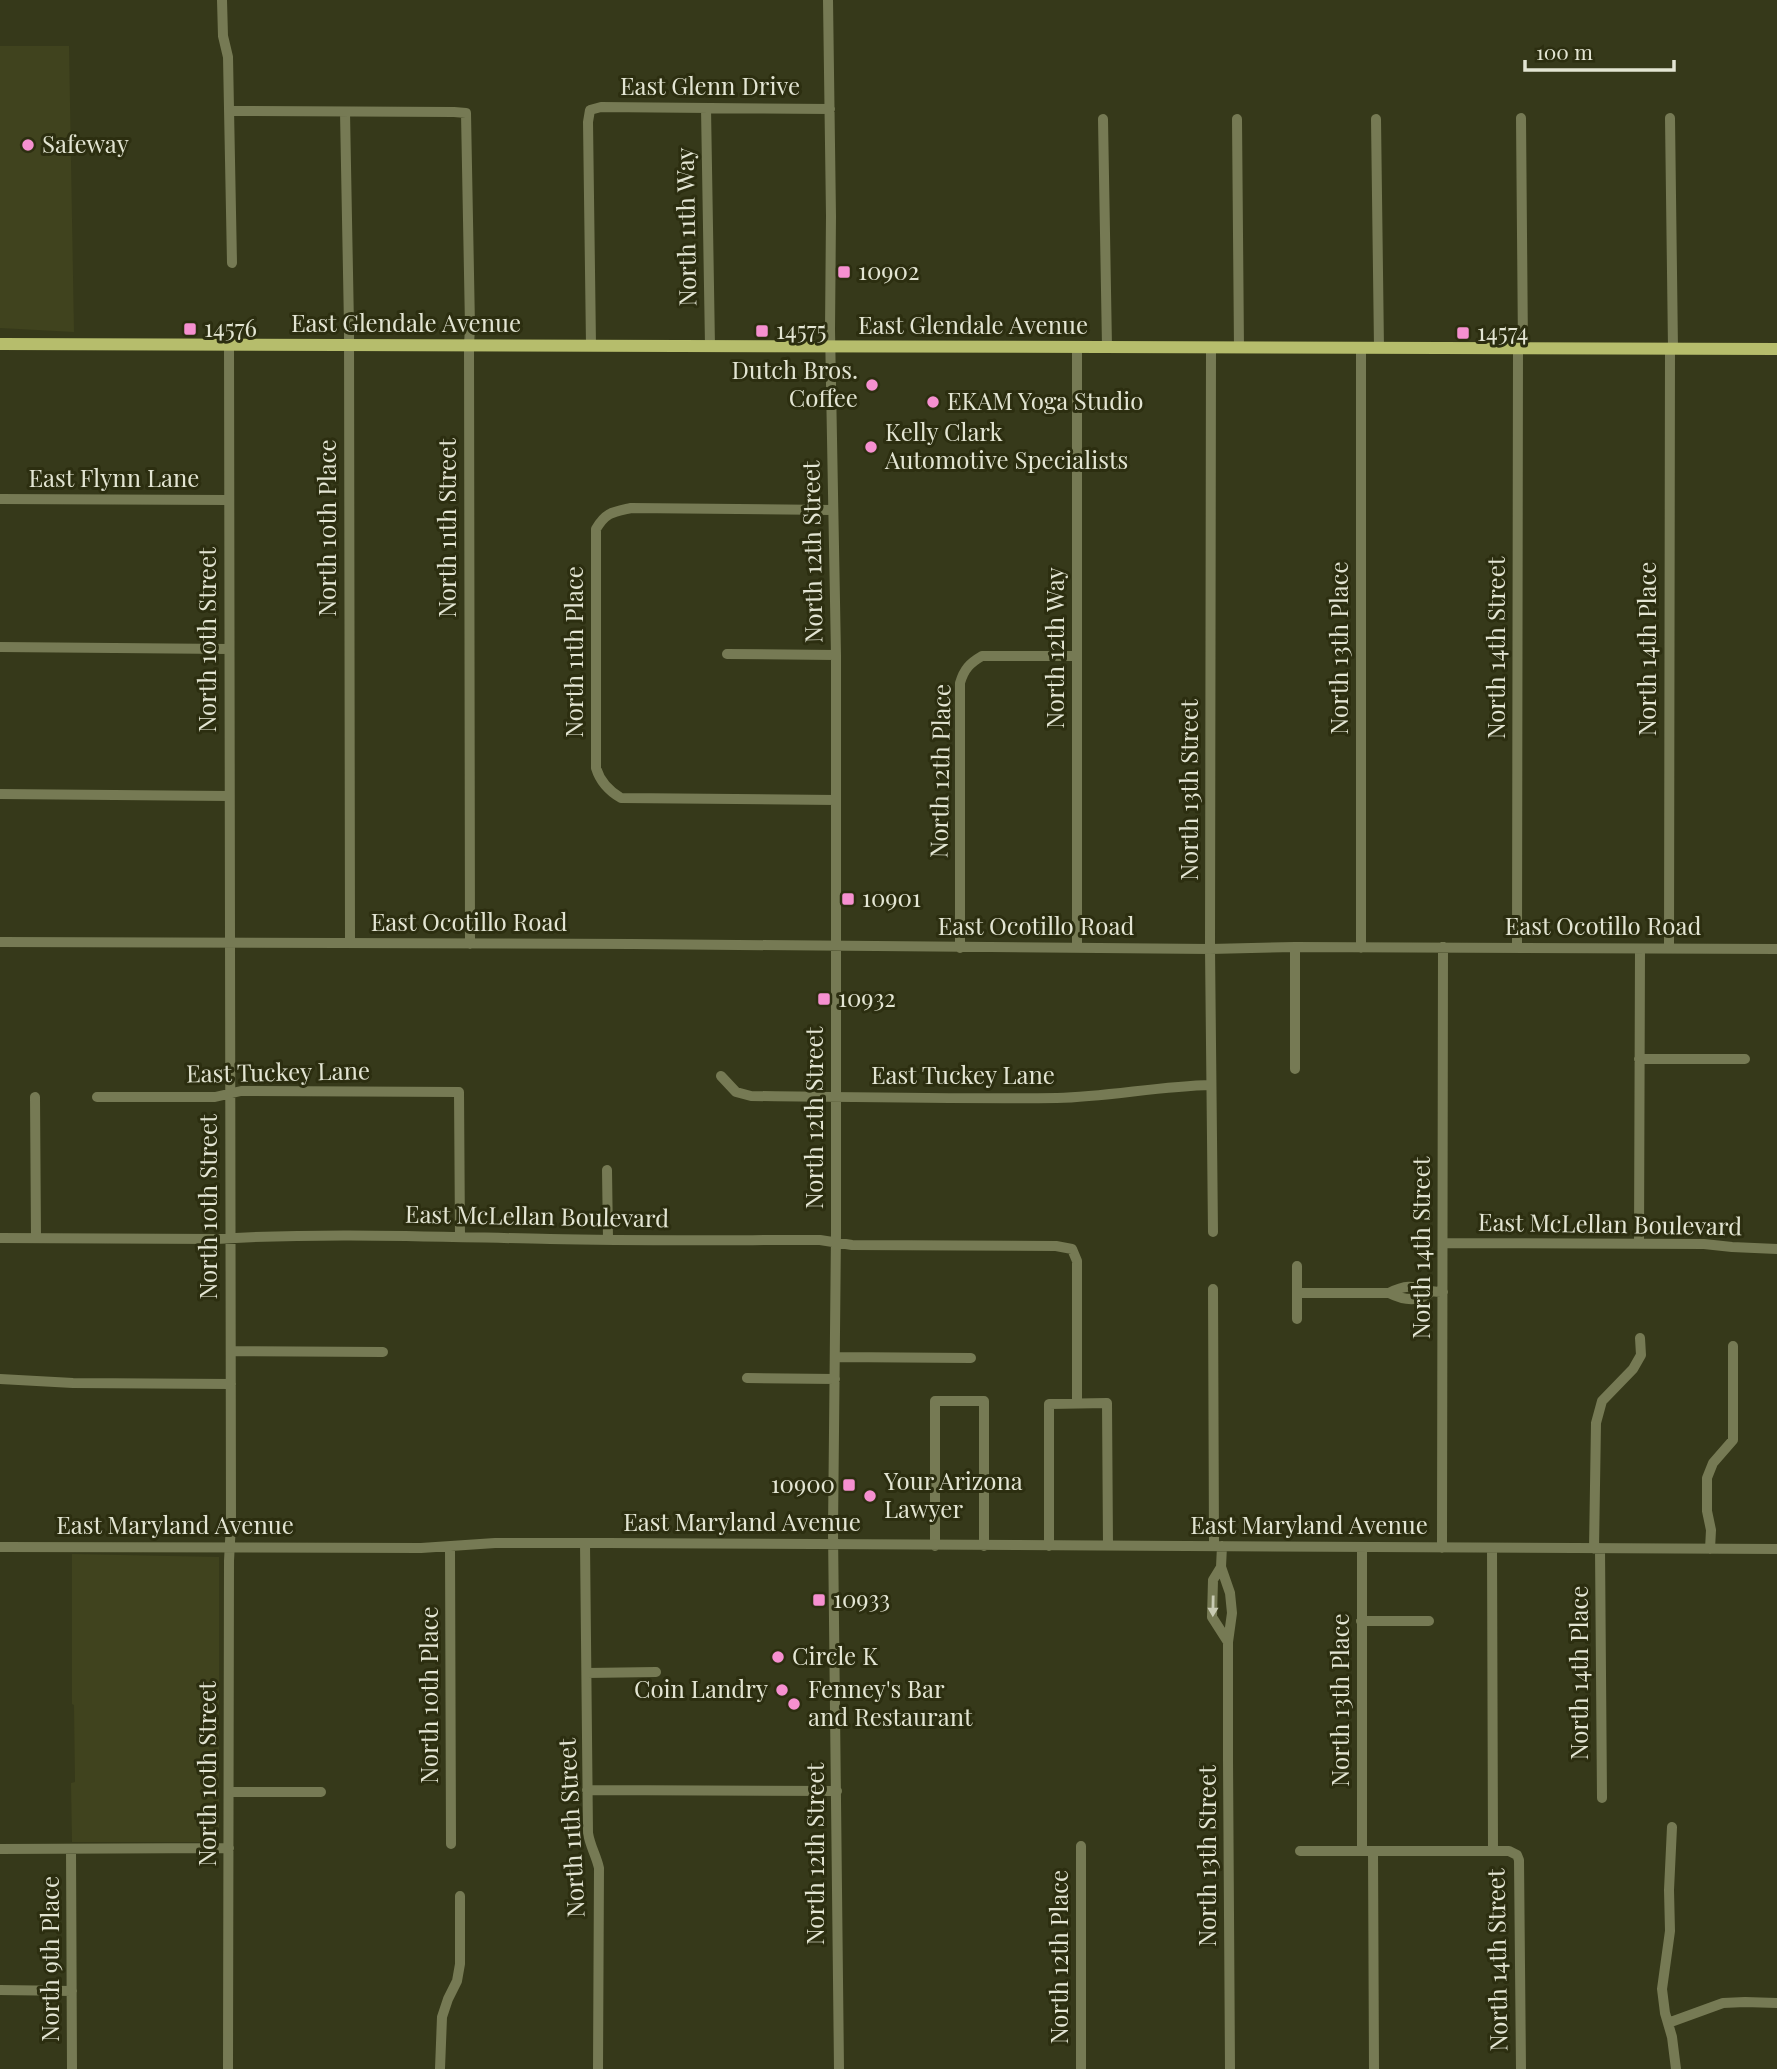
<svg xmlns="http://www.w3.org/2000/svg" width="1777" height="2069" font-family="'Playfair Display',serif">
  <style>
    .built { fill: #40431e }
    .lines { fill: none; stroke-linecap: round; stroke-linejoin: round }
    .minor { stroke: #767a54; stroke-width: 10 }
    .major { stroke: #b6bd6c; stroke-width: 12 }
    .oneway { fill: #c8cab3 }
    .poi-dot { fill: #f690d0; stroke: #2c2e10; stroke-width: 2.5 }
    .labels { text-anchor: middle; stroke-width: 6; stroke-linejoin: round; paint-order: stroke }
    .street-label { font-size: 24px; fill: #e3e5d3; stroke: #2c2e10 }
    .poi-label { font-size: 24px; fill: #e3e5d3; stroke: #2c2e10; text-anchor: start }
  </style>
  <rect width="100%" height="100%" fill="#36391a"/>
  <!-- built -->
  <path class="built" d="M 0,46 L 69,46 L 74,332 L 0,328 Z
    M 72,1554 L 219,1557 L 219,1834 L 213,1842 L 72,1842 L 71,1783 L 75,1782 L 74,1705 L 72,1704 Z"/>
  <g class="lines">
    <!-- minor -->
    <path class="minor" d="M 222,0 L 223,36 L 228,57 L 232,263
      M 828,0 L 831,216 L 830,330 L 836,655 L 836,1233 L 833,1531 L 839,2069
      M 706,108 L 710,346
      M 229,111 L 454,112 L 466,113 L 470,327 L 469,345 L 470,944
      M 345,112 L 349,326 L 350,943
      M 1521,118 L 1523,349
      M 1670,118 L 1673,349
      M 1103,119 L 1107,347
      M 1237,119 L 1239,348
      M 1376,119 L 1379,348
      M 591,345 L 588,122 L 590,110 L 601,107 L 830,109
      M 1211,348 L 1210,949 L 1213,1232
      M 1361,348 L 1361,948
      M 0,499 L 228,500
      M 832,510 L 631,508 C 613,512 606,512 596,529 L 596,768 C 600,781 609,791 621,798 L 836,800
      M 0,647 L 229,649
      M 727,654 L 836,655
      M 0,794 L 229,796
      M 0,942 L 633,944 L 1210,949 L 1295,947 L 1777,949
      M 1295,947 L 1295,1069
      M 1517,947 L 1518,349
      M 960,948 L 960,683 C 964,669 970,663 982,656 L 1077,656
      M 1077,948 L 1077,347
      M 1669,948 L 1670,349
      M 1639,1059 L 1745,1059
      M 721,1076 L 736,1092 L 751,1096 C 853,1097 955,1099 1057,1098 C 1108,1097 1159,1086 1211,1085
      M 35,1097 L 36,1238
      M 97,1097 L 215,1097 L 241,1091 L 459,1092 L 460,1237
      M 607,1170 L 608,1239
      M 0,1238 L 216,1239 C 325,1232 440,1237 550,1239 C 640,1241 730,1240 820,1240 L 852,1245 L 1056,1246 L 1072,1249 L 1077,1261 L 1077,1403
      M 1443,1243 L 1704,1244 L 1732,1247 L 1777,1249
      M 1639,1244 L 1640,949
      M 1297,1266 L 1297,1293 L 1389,1293
      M 1213,1289 L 1214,1546
      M 1431,1292 C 1418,1303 1403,1300 1389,1293 C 1416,1279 1419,1293 1443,1292
      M 1297,1319 L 1297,1293
      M 231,1351 L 383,1352
      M 835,1357 L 971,1358
      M 747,1378 L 835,1379
      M 0,1379 L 73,1383 L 231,1384
      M 585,1543 L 588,1833 C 590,1846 596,1855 599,1868 L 598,2069
      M 935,1546 L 935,1401 L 984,1401 L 984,1546
      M 1049,1546 L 1049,1404 L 1107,1403 L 1108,1546
      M 1222,1546 L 1221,1567 L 1230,1593 L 1232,1613 L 1228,1642 L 1228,1760 L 1230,2069
      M 0,1547 L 421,1548 L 495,1543 L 607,1543 L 1777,1549
      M 450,1547 L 451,1844
      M 1362,1548 L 1362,1851
      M 1442,1548 L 1443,947
      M 1492,1548 L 1493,1851
      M 1594,1549 L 1596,1423 L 1602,1401 L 1633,1369 L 1641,1355 L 1640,1338
      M 1600,1549 L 1602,1798
      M 1710,1549 L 1711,1530 L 1707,1511 L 1707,1478 L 1713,1463 L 1733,1440 L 1733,1346
      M 1221,1567 L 1213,1580 L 1212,1617 L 1228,1642
      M 1361,1621 L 1429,1621
      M 587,1673 L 656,1672
      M 587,1790 L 837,1791
      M 229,1792 L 321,1792
      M 1672,1827 L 1669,1890 L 1670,1931 L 1662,1989 L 1665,2013 L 1672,2037 L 1676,2069
      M 1081,1846 L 1081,2069
      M 0,1849 L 229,1848
      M 71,1849 L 72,2069
      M 1300,1851 L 1509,1851 L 1517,1855 L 1519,1860 L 1521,2069
      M 1373,1851 L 1374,2069
      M 0,1990 L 72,1991
      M 1668,2023 L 1723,2003 L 1745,2002 L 1777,2003
      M 228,2069 L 229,1561 L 231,1523 L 229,344
      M 440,2069 L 442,2017 L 448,1999 L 457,1981 L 460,1964 L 460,1896"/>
    <!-- major -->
    <path class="major" d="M 0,344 L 1777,349"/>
  </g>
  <!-- one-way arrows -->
  <defs><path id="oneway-solid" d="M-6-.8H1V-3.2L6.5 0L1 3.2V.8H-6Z" transform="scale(1.75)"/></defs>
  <use class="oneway" href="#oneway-solid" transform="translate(1213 1606) rotate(91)"/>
  <!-- markers -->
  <g class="poi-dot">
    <circle cx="28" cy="145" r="7"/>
    <rect x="837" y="265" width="14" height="14" rx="3.5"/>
    <rect x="183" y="322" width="14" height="14" rx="3.5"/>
    <rect x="755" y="324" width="14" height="14" rx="3.5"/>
    <rect x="1456" y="326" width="14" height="14" rx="3.5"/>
    <circle cx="872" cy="385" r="7"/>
    <circle cx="933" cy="402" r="7"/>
    <circle cx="871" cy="447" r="7"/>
    <rect x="841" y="892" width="14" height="14" rx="3.5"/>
    <rect x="817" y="992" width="14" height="14" rx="3.5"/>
    <rect x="842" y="1478" width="14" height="14" rx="3.5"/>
    <circle cx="870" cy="1496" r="7"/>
    <rect x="812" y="1593" width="14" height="14" rx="3.5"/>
    <circle cx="778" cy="1657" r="7"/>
    <circle cx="782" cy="1690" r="7"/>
    <circle cx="794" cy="1704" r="7"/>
  </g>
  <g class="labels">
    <!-- street labels -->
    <g class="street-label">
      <text x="710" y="95">East Glenn Drive</text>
      <text transform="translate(687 227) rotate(-91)" y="8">North 11th Way</text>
      <text x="406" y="332">East Glendale Avenue</text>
      <text x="973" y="334">East Glendale Avenue</text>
      <text x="114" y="487">East Flynn Lane</text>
      <text transform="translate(328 528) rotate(-90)" y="8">North 10th Place</text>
      <text transform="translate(448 528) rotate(-90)" y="8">North 11th Street</text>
      <text transform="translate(813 552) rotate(-91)" y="8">North 12th Street</text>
      <text transform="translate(208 640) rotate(-90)" y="8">North 10th Street</text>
      <text transform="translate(1056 648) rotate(-90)" y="8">North 12th Way</text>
      <text transform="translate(1340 648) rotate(-90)" y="8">North 13th Place</text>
      <text transform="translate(1497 648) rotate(-90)" y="8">North 14th Street</text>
      <text transform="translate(1648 649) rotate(-90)" y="8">North 14th Place</text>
      <text transform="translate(575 652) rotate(-90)" y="8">North 11th Place</text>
      <text transform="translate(941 771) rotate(-89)" y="8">North 12th Place</text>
      <text transform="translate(1190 790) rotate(-90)" y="8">North 13th Street</text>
      <text x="469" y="931">East Ocotillo Road</text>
      <text x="1036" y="935">East Ocotillo Road</text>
      <text x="1603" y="935">East Ocotillo Road</text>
      <text transform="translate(278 1073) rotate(-1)" y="8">East Tuckey Lane</text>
      <text x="963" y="1084">East Tuckey Lane</text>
      <text transform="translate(815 1118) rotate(-90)" y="8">North 12th Street</text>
      <text transform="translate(209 1207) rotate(-90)" y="8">North 10th Street</text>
      <text transform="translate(537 1217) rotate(1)" y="8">East McLellan Boulevard</text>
      <text transform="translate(1610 1225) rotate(1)" y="8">East McLellan Boulevard</text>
      <text transform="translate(1422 1248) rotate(-90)" y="8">North 14th Street</text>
      <text x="742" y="1531">East Maryland Avenue</text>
      <text x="175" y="1534">East Maryland Avenue</text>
      <text x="1309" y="1534">East Maryland Avenue</text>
      <text transform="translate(1580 1673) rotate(-90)" y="8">North 14th Place</text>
      <text transform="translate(430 1695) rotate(-90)" y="8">North 10th Place</text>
      <text transform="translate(1341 1700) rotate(-90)" y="8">North 13th Place</text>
      <text transform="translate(208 1774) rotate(-90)" y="8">North 10th Street</text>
      <text transform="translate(572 1828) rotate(-93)" y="8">North 11th Street</text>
      <text transform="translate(816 1854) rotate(-90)" y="8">North 12th Street</text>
      <text transform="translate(1208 1856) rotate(-90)" y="8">North 13th Street</text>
      <text transform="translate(1060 1957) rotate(-90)" y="8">North 12th Place</text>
      <text transform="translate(51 1959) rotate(-90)" y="8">North 9th Place</text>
      <text transform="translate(1498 1960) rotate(-91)" y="8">North 14th Street</text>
    </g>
    <!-- poi labels -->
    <g class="poi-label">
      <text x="42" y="153">Safeway</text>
      <text x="858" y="280">10902</text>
      <text x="204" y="337">14576</text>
      <text x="776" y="339">14575</text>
      <text x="1477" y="341">14574</text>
      <text x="858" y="379" text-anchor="end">Dutch Bros.<tspan x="858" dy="28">Coffee</tspan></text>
      <text x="947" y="410">EKAM Yoga Studio</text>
      <text x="885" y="441">Kelly Clark<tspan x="885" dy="28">Automotive Specialists</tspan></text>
      <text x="862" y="907">10901</text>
      <text x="838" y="1007">10932</text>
      <text x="884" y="1490">Your Arizona<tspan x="884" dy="28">Lawyer</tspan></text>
      <text x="835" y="1493" text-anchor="end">10900</text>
      <text x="833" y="1608">10933</text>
      <text x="792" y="1665">Circle K</text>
      <text x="768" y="1698" text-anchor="end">Coin Landry</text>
      <text x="808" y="1698">Fenney's Bar<tspan x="808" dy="28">and Restaurant</tspan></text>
    </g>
  </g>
  <!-- scale -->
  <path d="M1525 60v10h149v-10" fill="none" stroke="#e3e5d3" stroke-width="3.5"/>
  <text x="1536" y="60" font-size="21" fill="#e3e5d3" stroke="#2c2e10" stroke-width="5" paint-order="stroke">100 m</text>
</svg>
